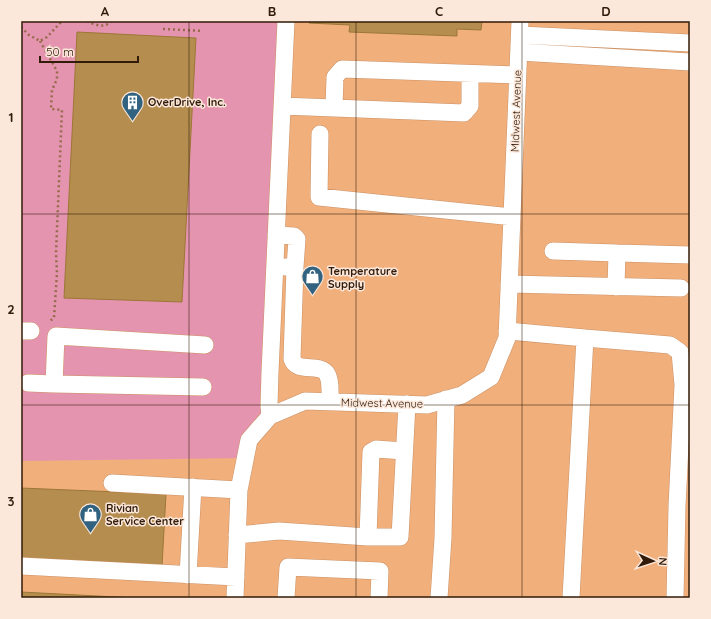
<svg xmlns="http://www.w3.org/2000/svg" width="711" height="619" font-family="Quicksand,sans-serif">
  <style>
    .built { fill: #f1af7c }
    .green { fill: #e594af }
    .building { fill: #b48d4f; stroke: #9c7738 }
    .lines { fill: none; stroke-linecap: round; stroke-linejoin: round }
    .minor-casing { stroke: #cb9164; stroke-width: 18 }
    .path { stroke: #956b4b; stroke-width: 2.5; stroke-dasharray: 2 3; stroke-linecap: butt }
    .minor { stroke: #fff; stroke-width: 17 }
    .grid { fill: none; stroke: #321b09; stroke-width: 1; stroke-opacity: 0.55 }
    .labels { text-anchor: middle; stroke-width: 3; stroke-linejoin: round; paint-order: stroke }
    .poi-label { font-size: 11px; font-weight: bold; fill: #321b09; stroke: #fbe8db; text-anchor: start }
    .street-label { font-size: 11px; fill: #321b09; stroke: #fbe8db }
    .neatline { fill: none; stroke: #321b09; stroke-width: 1.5 }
    .grid-label { font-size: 13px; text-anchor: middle; font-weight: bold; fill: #321b09 }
  </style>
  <rect width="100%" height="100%" fill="#fabd8f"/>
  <!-- built -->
  <path class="built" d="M 21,21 L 690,21 L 690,598 L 21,598 Z"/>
  <!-- green -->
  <path class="green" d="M 21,21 L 285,21 L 270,411 L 245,458 L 21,461 Z"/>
  <!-- building -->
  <path class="building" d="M 309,21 L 482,21 L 481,30 L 457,29 L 457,36 L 349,32 L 350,25 L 309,23 Z
    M 77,32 L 196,38 L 182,302 L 64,298 Z
    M 21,488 L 166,494 L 162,566 L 21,560 Z
    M 21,592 L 136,598 L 21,598 Z"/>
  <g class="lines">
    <defs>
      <path id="minor" d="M 520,35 L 690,43
        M 519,52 L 690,62
        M 282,106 L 464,113 L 470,106 L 470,74
        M 334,108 L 335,77 L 342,69 L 517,75
        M 320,134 L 319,197 L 512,217
        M 276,235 L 294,236 L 297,239 L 295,267 L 285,267
        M 553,251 L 617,253
        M 295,267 L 292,359 C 297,374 320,362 327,374 C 331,381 330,393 330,402
        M 509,284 L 681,288
        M 616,287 L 617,253 L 690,255
        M 21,331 L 31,331
        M 507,331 L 585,338 L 571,598
        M 585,338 L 670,345 L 680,352 L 683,385 L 677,506 L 675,598
        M 28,383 L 54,384 L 203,387
        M 54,384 L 56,336 L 205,345
        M 270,416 L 269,406 L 270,372 L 286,21
        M 112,483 L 239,490
        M 237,535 L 279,531 L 368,537 L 400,537 L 407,404
        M 368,537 L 371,452 L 376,449 L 404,451
        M 21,566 L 236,577
        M 188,575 L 193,487
        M 235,598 L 239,490 L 249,440 L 270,416 L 305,401 L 427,405 L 462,395 L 491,377 L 507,338 L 520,21
        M 286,598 L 288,567 L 380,571 L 379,598
        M 439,598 L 443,538 L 446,399"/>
    </defs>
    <!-- minor casing -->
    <use href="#minor" class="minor-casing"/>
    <!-- path -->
    <path class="path" d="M 87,21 C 95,25 105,29 111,21
      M 21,27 L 29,35 L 40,41 L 47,37 L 62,21
      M 163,29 L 203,31
      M 40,41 L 57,71 L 57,79 L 52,90 L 51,109 L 62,110 L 56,253 L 57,273 L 54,318 L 48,322"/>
    <!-- minor -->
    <use href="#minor" class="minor"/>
  </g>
  <!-- grid -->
  <path class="grid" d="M 189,21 L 189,598M 356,21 L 356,598M 522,21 L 522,598M 21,214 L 690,214M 21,405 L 690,405"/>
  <!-- icons -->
  <defs>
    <symbol id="building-pin" viewBox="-11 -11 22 30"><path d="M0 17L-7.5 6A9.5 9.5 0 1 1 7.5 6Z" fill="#316280" stroke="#fbe8db"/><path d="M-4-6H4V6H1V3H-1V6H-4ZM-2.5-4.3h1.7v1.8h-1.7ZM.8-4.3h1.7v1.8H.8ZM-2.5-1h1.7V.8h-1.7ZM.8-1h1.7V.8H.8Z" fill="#fff"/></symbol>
    <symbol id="shop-pin" viewBox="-11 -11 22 30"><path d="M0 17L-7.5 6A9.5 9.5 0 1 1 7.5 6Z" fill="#316280" stroke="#fbe8db"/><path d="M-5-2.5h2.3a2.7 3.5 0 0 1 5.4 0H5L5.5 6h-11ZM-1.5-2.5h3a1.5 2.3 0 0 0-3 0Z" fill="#fff"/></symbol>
  </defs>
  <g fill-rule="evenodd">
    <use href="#building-pin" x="120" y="90" width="25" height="34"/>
    <use href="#shop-pin" x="300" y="264" width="25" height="34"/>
    <use href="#shop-pin" x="78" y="502" width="25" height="34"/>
  </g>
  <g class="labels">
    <!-- poi labels -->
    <g class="poi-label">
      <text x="148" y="106">OverDrive, Inc.</text>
      <text x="328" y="275">Temperature<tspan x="328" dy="13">Supply</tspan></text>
      <text x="106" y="512">Rivian<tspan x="106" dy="13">Service Center</tspan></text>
    </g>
    <!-- street labels -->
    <g class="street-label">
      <text transform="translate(516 111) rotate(-88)" y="4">Midwest Avenue</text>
      <text transform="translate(382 403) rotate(1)" y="4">Midwest Avenue</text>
    </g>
  </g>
  <!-- border -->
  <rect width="711" height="619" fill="none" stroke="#fbe8db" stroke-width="44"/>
  <!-- north arrow -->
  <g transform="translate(653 561) rotate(93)" stroke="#fbe8db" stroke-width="3" paint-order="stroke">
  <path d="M0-3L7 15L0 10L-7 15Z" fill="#321b09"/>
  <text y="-6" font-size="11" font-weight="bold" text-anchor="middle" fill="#321b09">N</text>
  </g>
  <!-- scale -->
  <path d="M40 56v6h98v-6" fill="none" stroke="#321b09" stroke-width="2"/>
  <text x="46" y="56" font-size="12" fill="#321b09" stroke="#fbe8db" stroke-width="3" paint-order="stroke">50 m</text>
  <rect x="22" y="22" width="667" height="575" class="neatline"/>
  <g class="grid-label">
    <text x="105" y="16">A</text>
    <text x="272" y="16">B</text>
    <text x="439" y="16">C</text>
    <text x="606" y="16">D</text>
    <text x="11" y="122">1</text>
    <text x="11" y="314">2</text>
    <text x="11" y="506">3</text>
  </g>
</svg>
